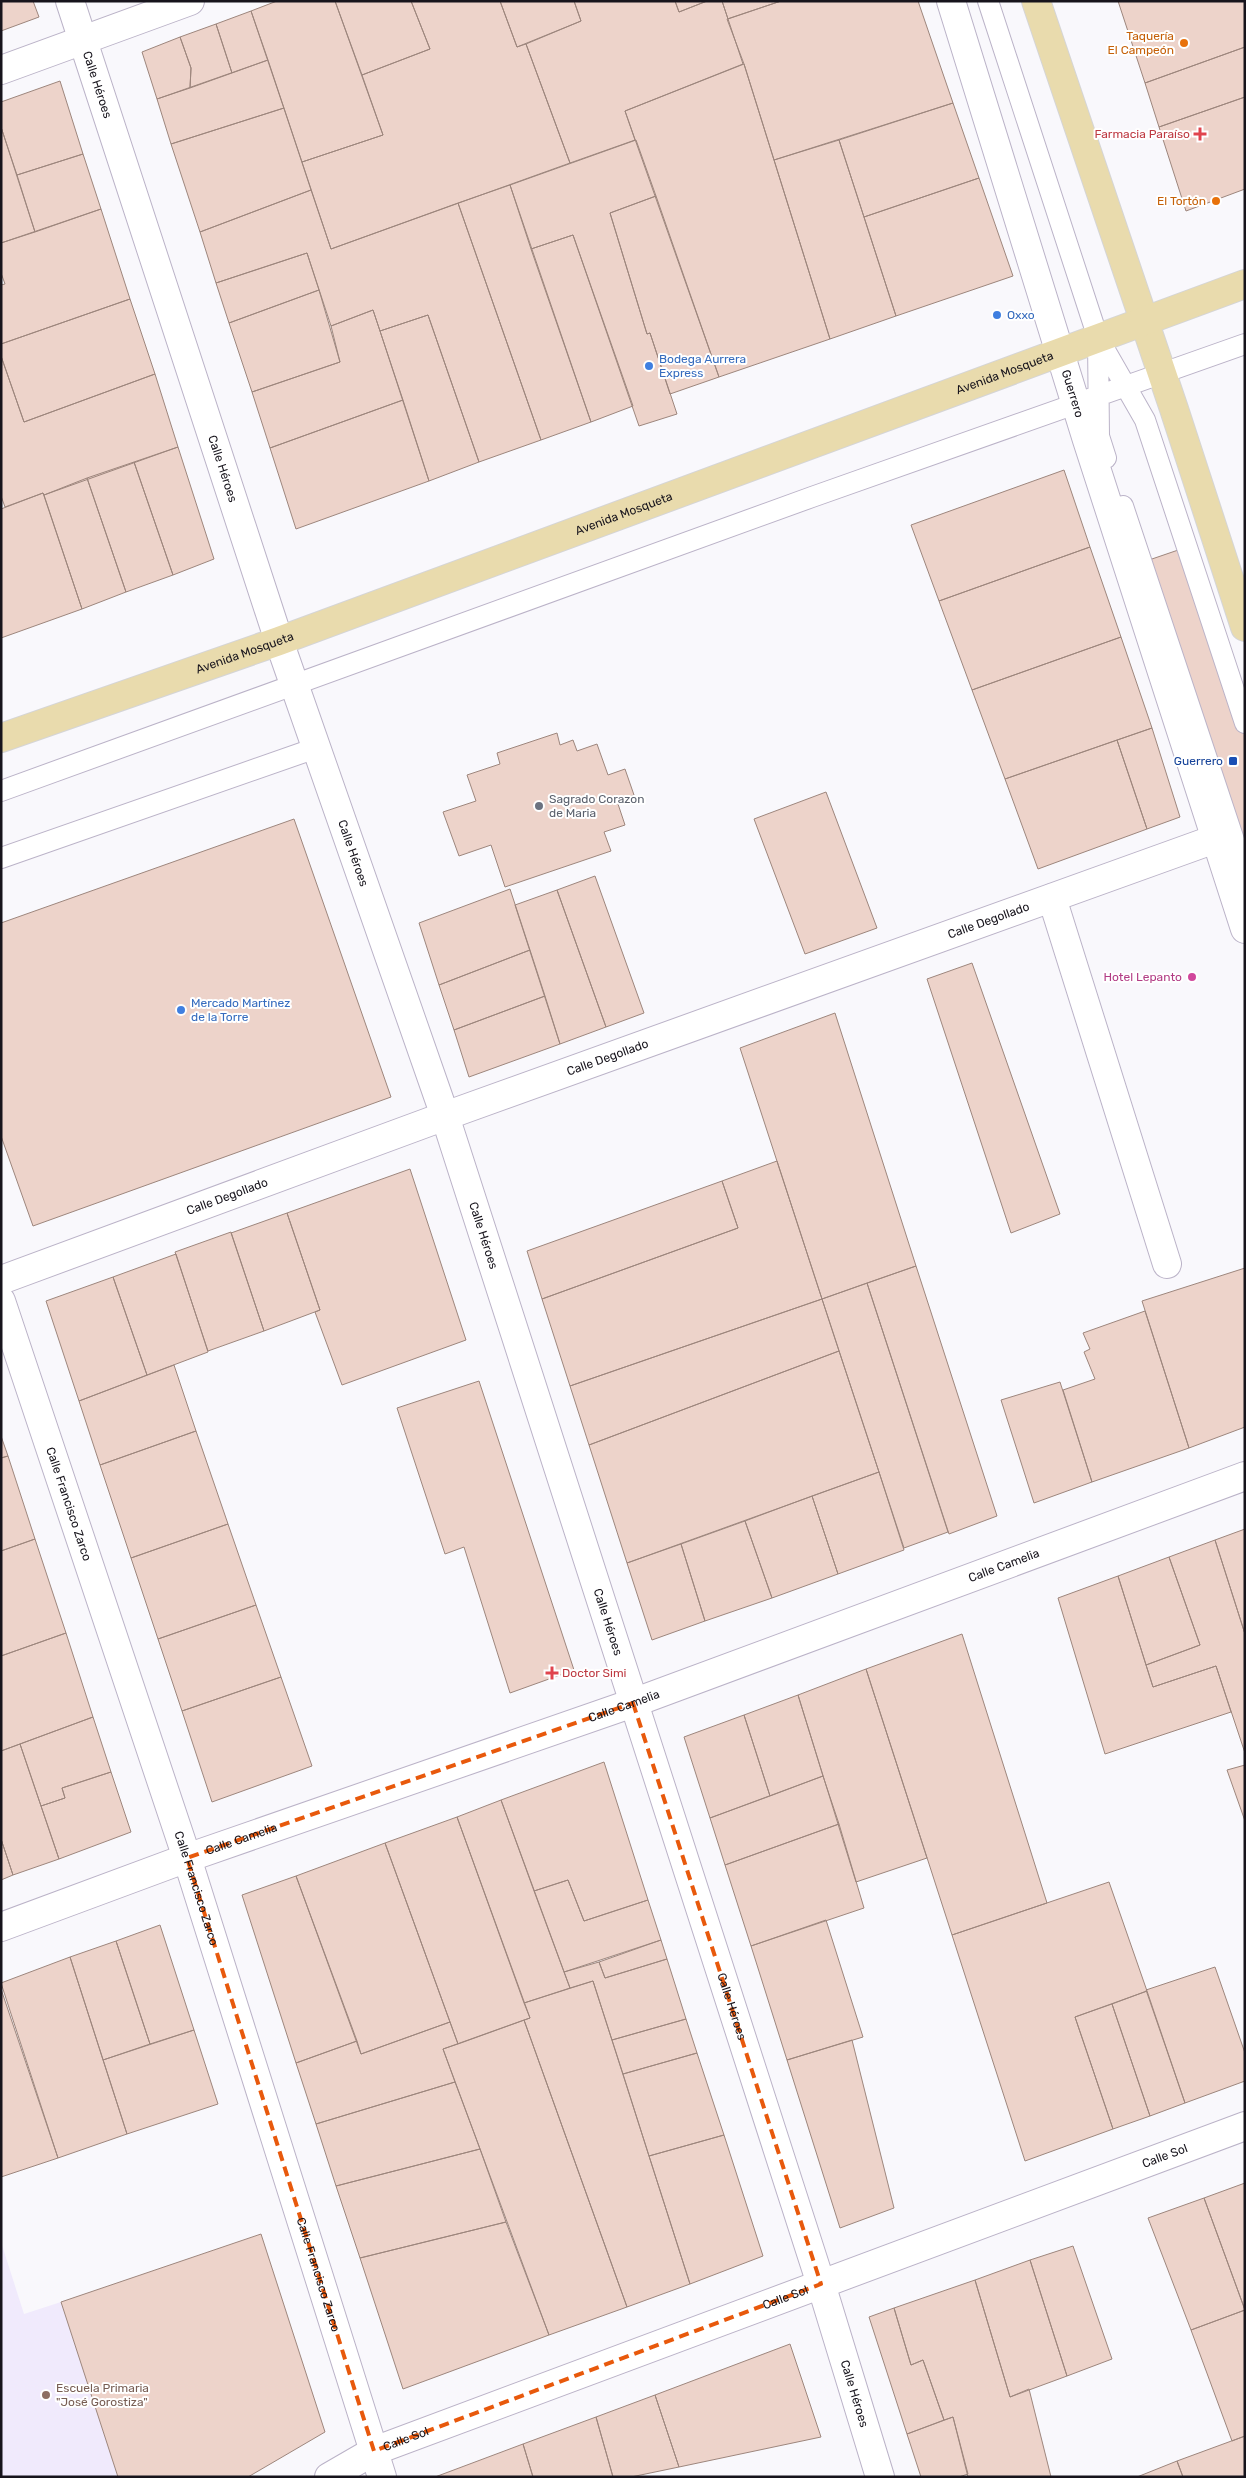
<svg xmlns="http://www.w3.org/2000/svg" width="1246" height="2478" font-family="Rubik,sans-serif">
  <style>
    .built { fill: #f0eafc }
    .building { fill: #edd3ca; stroke: #9d867d }
    .lines { fill: none; stroke-linecap: round; stroke-linejoin: round }
    .service-casing { stroke: #bbb3c8; stroke-width: 22 }
    .minor-casing { stroke: #bbb3c8; stroke-width: 30 }
    .secondary-casing { stroke: #bbb3c8; stroke-width: 30 }
    .primary-casing { stroke: #d5d5d6; stroke-width: 30 }
    .service { stroke: #fff; stroke-width: 20 }
    .minor { stroke: #fff; stroke-width: 28 }
    .secondary { stroke: #fff; stroke-width: 28 }
    .primary { stroke: #e9dbad; stroke-width: 28 }
    .marked { fill: none; stroke: #e8590c; stroke-width: 4; stroke-dasharray: 10 6; stroke-linejoin: round }
    .food-dot { fill: #e8710a; stroke: #fff; stroke-width: 2 }
    .health-dot { fill: #e0444e; stroke: #fff; stroke-width: 2 }
    .shop-dot { fill: #3f7fe0; stroke: #fff; stroke-width: 2 }
    .transit-dot { fill: #1a4fb4; stroke: #fff; stroke-width: 2 }
    .worship-dot { fill: #6b7280; stroke: #fff; stroke-width: 2 }
    .hotel-dot { fill: #d1479c; stroke: #fff; stroke-width: 2 }
    .education-dot { fill: #8d6e63; stroke: #fff; stroke-width: 2 }
    .labels { text-anchor: middle; stroke-width: 4; stroke-linejoin: round; paint-order: stroke }
    .food-label { font-size: 12px; fill: #c56008; stroke: #fff; text-anchor: end }
    .street-label { font-size: 12px; fill: #17141c; stroke: #fff }
    .health-label { font-size: 12px; fill: #be3a42; stroke: #fff; text-anchor: end }
    .shop-label { font-size: 12px; fill: #366cbe; stroke: #fff; text-anchor: start }
    .transit-label { font-size: 12px; fill: #164399; stroke: #fff; text-anchor: end }
    .worship-label { font-size: 12px; fill: #5b616d; stroke: #fff; text-anchor: start }
    .hotel-label { font-size: 12px; fill: #b23c85; stroke: #fff; text-anchor: end }
    .education-label { font-size: 12px; fill: #785e54; stroke: #fff; text-anchor: start }
  </style>
  <rect width="100%" height="100%" fill="#f9f8fc"/>
  <!-- built -->
  <path class="built" d="M 1,2242 L 24,2314 L 61,2302 L 118,2477 L 1,2477 Z"/>
  <!-- building -->
  <path class="building" d="M 1,1 L 33,1 L 39,17 L 1,31 Z
    M 277,1 L 335,1 L 383,135 L 302,162 L 251,11 Z
    M 335,1 L 411,1 L 430,49 L 362,75 Z
    M 411,1 L 500,1 L 517,47 L 526,44 L 570,163 L 331,249 L 302,162 L 383,135 L 362,75 L 430,49 Z
    M 500,1 L 574,1 L 581,21 L 517,47 Z
    M 574,1 L 675,1 L 679,12 L 707,1 L 722,1 L 743,64 L 625,111 L 635,140 L 570,163 L 526,44 L 581,21 Z
    M 675,1 L 707,1 L 679,12 Z
    M 722,1 L 781,1 L 728,19 Z
    M 781,1 L 918,1 L 953,103 L 774,160 L 744,64 L 727,19 Z
    M 1118,1 L 1245,1 L 1245,47 L 1145,83 Z
    M 251,11 L 268,60 L 232,73 L 216,24 Z
    M 216,24 L 232,73 L 190,88 L 191,68 L 180,37 Z
    M 180,37 L 191,68 L 190,88 L 157,99 L 142,52 Z
    M 1245,47 L 1245,97 L 1159,127 L 1145,83 Z
    M 268,60 L 284,108 L 171,144 L 157,99 Z
    M 744,64 L 830,339 L 719,377 L 625,111 Z
    M 60,81 L 83,154 L 17,175 L 1,127 L 1,102 Z
    M 1245,97 L 1245,189 L 1186,211 L 1159,127 Z
    M 953,103 L 979,178 L 864,217 L 839,140 Z
    M 284,108 L 311,190 L 200,232 L 171,144 Z
    M 1,127 L 35,232 L 1,243 Z
    M 636,140 L 656,196 L 610,213 L 647,334 L 650,333 L 677,414 L 639,426 L 573,235 L 531,249 L 510,185 Z
    M 839,140 L 896,316 L 830,339 L 774,160 Z
    M 83,154 L 101,209 L 35,232 L 17,175 Z
    M 979,178 L 1013,276 L 896,316 L 864,217 Z
    M 510,185 L 591,422 L 541,440 L 458,203 Z
    M 311,190 L 331,249 L 458,203 L 541,440 L 479,462 L 428,315 L 380,331 L 373,310 L 331,326 L 307,253 L 216,283 L 200,232 Z
    M 656,196 L 719,377 L 670,394 L 650,333 L 647,334 L 610,213 Z
    M 101,209 L 130,299 L 1,344 L 1,285 L 5,284 L 1,273 L 1,243 Z
    M 573,235 L 633,406 L 591,422 L 531,249 Z
    M 307,253 L 319,290 L 229,323 L 216,283 Z
    M 319,290 L 340,362 L 252,392 L 229,323 Z
    M 130,299 L 155,374 L 24,422 L 1,356 L 1,344 Z
    M 373,310 L 403,400 L 270,448 L 252,392 L 340,362 L 331,326 Z
    M 428,315 L 479,462 L 429,481 L 380,331 Z
    M 1,356 L 24,422 L 155,374 L 178,447 L 44,495 L 43,493 L 5,507 L 1,496 Z
    M 403,400 L 429,481 L 296,529 L 270,448 Z
    M 178,447 L 214,559 L 173,575 L 134,462 Z
    M 134,462 L 173,575 L 126,592 L 87,478 Z
    M 1064,470 L 1090,547 L 939,601 L 911,525 Z
    M 87,478 L 126,592 L 82,609 L 44,495 Z
    M 43,493 L 82,609 L 1,638 L 1,509 Z
    M 1090,547 L 1121,637 L 972,690 L 939,601 Z
    M 1187,547 L 1245,727 L 1245,861 L 1149,560 Z
    M 1121,637 L 1152,728 L 1005,779 L 972,690 Z
    M 1152,728 L 1180,817 L 1147,829 L 1117,740 Z
    M 557,733 L 560,745 L 573,740 L 577,751 L 597,744 L 608,775 L 625,769 L 634,795 L 617,801 L 625,825 L 604,832 L 611,851 L 505,887 L 491,845 L 459,856 L 443,812 L 476,801 L 467,775 L 500,764 L 497,753 Z
    M 1117,740 L 1147,829 L 1038,869 L 1005,779 Z
    M 826,792 L 877,928 L 805,954 L 754,819 Z
    M 294,819 L 391,1097 L 33,1226 L 1,1136 L 1,923 Z
    M 595,876 L 644,1013 L 606,1027 L 557,890 Z
    M 510,889 L 530,950 L 439,985 L 419,923 Z
    M 557,890 L 606,1027 L 560,1044 L 515,905 Z
    M 530,950 L 545,996 L 454,1030 L 439,985 Z
    M 972,963 L 1060,1214 L 1011,1233 L 927,979 Z
    M 545,996 L 560,1044 L 469,1077 L 454,1030 Z
    M 835,1013 L 916,1266 L 822,1299 L 740,1048 Z
    M 777,1161 L 822,1299 L 570,1386 L 542,1299 L 738,1228 L 722,1181 Z
    M 410,1169 L 466,1340 L 342,1385 L 315,1312 L 320,1310 L 287,1213 Z
    M 722,1181 L 738,1228 L 542,1299 L 527,1251 Z
    M 287,1213 L 320,1310 L 264,1331 L 231,1233 Z
    M 231,1232 L 264,1331 L 208,1351 L 175,1252 Z
    M 176,1254 L 208,1352 L 147,1375 L 113,1277 Z
    M 916,1266 L 997,1516 L 949,1534 L 867,1283 Z
    M 1245,1268 L 1245,1427 L 1189,1448 L 1142,1301 Z
    M 113,1277 L 147,1375 L 79,1401 L 46,1301 Z
    M 867,1283 L 948,1532 L 904,1548 L 822,1299 Z
    M 822,1299 L 839,1351 L 589,1445 L 570,1386 Z
    M 1145,1311 L 1189,1448 L 1092,1482 L 1063,1390 L 1095,1379 L 1084,1352 L 1090,1349 L 1083,1333 Z
    M 839,1351 L 879,1472 L 627,1563 L 589,1445 Z
    M 174,1365 L 196,1431 L 100,1465 L 79,1401 Z
    M 479,1381 L 574,1670 L 510,1693 L 464,1547 L 445,1554 L 397,1408 Z
    M 1060,1382 L 1092,1482 L 1034,1503 L 1001,1400 Z
    M 196,1431 L 228,1524 L 131,1558 L 100,1465 Z
    M 1,1436 L 8,1456 L 1,1458 Z
    M 8,1456 L 35,1539 L 1,1551 L 1,1458 Z
    M 879,1472 L 904,1550 L 838,1574 L 812,1496 Z
    M 812,1496 L 838,1574 L 772,1598 L 745,1521 Z
    M 745,1521 L 772,1598 L 705,1621 L 681,1544 Z
    M 228,1524 L 256,1605 L 158,1639 L 131,1558 Z
    M 1245,1529 L 1245,1634 L 1215,1540 Z
    M 35,1539 L 66,1633 L 1,1656 L 1,1551 Z
    M 1215,1540 L 1245,1634 L 1245,1753 L 1216,1666 L 1153,1687 L 1146,1665 L 1200,1645 L 1169,1557 Z
    M 681,1544 L 705,1621 L 652,1640 L 627,1563 Z
    M 1169,1557 L 1200,1645 L 1146,1665 L 1118,1576 Z
    M 1118,1576 L 1153,1687 L 1216,1666 L 1231,1712 L 1105,1754 L 1058,1598 Z
    M 256,1605 L 281,1677 L 182,1711 L 158,1639 Z
    M 66,1633 L 93,1717 L 1,1751 L 1,1656 Z
    M 962,1634 L 1047,1903 L 952,1935 L 866,1669 Z
    M 866,1669 L 927,1858 L 856,1882 L 798,1695 Z
    M 281,1677 L 312,1766 L 212,1802 L 182,1711 Z
    M 798,1695 L 823,1776 L 770,1796 L 744,1715 Z
    M 744,1715 L 770,1796 L 710,1818 L 684,1737 Z
    M 93,1717 L 111,1772 L 62,1788 L 65,1798 L 41,1806 L 20,1744 Z
    M 20,1744 L 59,1859 L 13,1875 L 1,1839 L 1,1751 Z
    M 604,1762 L 648,1900 L 584,1921 L 568,1880 L 534,1891 L 501,1800 Z
    M 1245,1765 L 1245,1821 L 1227,1770 Z
    M 111,1772 L 131,1832 L 59,1859 L 41,1806 L 65,1798 L 62,1788 Z
    M 823,1776 L 839,1824 L 725,1865 L 710,1818 Z
    M 501,1800 L 570,1988 L 524,2003 L 457,1817 Z
    M 457,1817 L 530,2018 L 458,2044 L 385,1843 Z
    M 839,1824 L 864,1908 L 751,1946 L 725,1865 Z
    M 1,1839 L 13,1875 L 1,1880 Z
    M 385,1843 L 450,2022 L 361,2054 L 296,1876 Z
    M 296,1876 L 357,2041 L 296,2063 L 242,1895 Z
    M 568,1880 L 584,1921 L 648,1900 L 661,1940 L 564,1972 L 534,1891 Z
    M 1109,1882 L 1147,1991 L 1075,2017 L 1113,2129 L 1025,2161 L 952,1935 Z
    M 826,1920 L 863,2037 L 787,2060 L 751,1946 Z
    M 160,1925 L 194,2030 L 150,2044 L 116,1941 Z
    M 661,1940 L 667,1959 L 605,1978 L 599,1962 Z
    M 116,1941 L 150,2044 L 103,2060 L 70,1957 Z
    M 70,1957 L 127,2134 L 58,2158 L 1,1983 Z
    M 667,1959 L 686,2019 L 612,2040 L 593,1981 L 570,1988 L 564,1972 L 599,1962 L 605,1978 Z
    M 1215,1967 L 1245,2053 L 1245,2081 L 1185,2103 L 1146,1990 Z
    M 593,1981 L 690,2284 L 627,2307 L 524,2020 L 530,2018 L 524,2003 Z
    M 1,1989 L 58,2158 L 1,2177 Z
    M 1147,1991 L 1185,2103 L 1150,2116 L 1112,2004 Z
    M 1112,2004 L 1150,2116 L 1113,2129 L 1075,2017 Z
    M 686,2019 L 697,2053 L 623,2074 L 612,2040 Z
    M 524,2020 L 627,2307 L 549,2335 L 443,2049 Z
    M 450,2022 L 458,2044 L 443,2049 L 455,2082 L 316,2124 L 296,2063 L 357,2041 L 361,2054 Z
    M 194,2030 L 218,2104 L 127,2134 L 103,2060 Z
    M 852,2040 L 894,2208 L 840,2228 L 787,2060 Z
    M 697,2053 L 724,2135 L 649,2156 L 623,2074 Z
    M 455,2082 L 480,2149 L 336,2186 L 316,2124 Z
    M 724,2135 L 763,2256 L 690,2284 L 649,2156 Z
    M 480,2149 L 506,2222 L 360,2258 L 336,2186 Z
    M 1245,2183 L 1245,2436 L 1232,2441 L 1191,2330 L 1245,2310 L 1204,2198 Z
    M 1204,2198 L 1245,2310 L 1191,2330 L 1148,2218 Z
    M 506,2222 L 549,2335 L 403,2389 L 360,2258 Z
    M 261,2234 L 325,2432 L 248,2477 L 118,2477 L 61,2302 Z
    M 1073,2246 L 1112,2359 L 1067,2376 L 1030,2260 Z
    M 1030,2260 L 1067,2376 L 1010,2397 L 975,2280 Z
    M 975,2280 L 1010,2397 L 1029,2389 L 1051,2477 L 968,2477 L 953,2417 L 944,2420 L 923,2360 L 911,2365 L 894,2308 Z
    M 894,2308 L 911,2365 L 923,2360 L 944,2420 L 907,2434 L 869,2317 Z
    M 790,2344 L 821,2437 L 679,2467 L 655,2395 Z
    M 655,2395 L 679,2467 L 631,2477 L 613,2477 L 596,2417 Z
    M 596,2417 L 613,2477 L 533,2477 L 523,2444 Z
    M 953,2417 L 968,2474 L 959,2477 L 921,2477 L 907,2434 Z
    M 1245,2436 L 1245,2477 L 1183,2477 L 1177,2461 Z
    M 523,2444 L 533,2477 L 435,2477 Z
    M 1177,2461 L 1183,2477 L 1137,2477 Z"/>
  <g class="lines">
    <defs>
      <path id="service" d="M 988,1 L 1098,338 L 1145,420 L 1245,723
        M 1098,340 L 1099,436 L 1106,458
        M 1123,506 L 1245,873
        M 1,791 L 812,497 L 1245,344
        M 1,858 L 316,748"/>
      <g id="minor">
        <path id="s1" d="M 70,1 L 279,641 L 445,1116 L 821,2284 L 880,2477"/>
        <path d="M 1,70 L 190,1"/>
        <path d="M 1052,898 L 1167,1264"/>
        <path id="s2" d="M 1,1280 L 445,1116 L 1215,839"/>
        <path id="s3" d="M 1,1301 L 187,1858 L 382,2477"/>
        <path id="s4" d="M 1,1927 L 187,1858 L 633,1703 L 1245,1476"/>
        <path id="s5" d="M 329,2477 L 374,2451 L 1245,2126"/>
      </g>
      <g id="secondary">
        <path id="s6" d="M 951,1 L 1087,440 L 1245,929"/>
      </g>
      <g id="primary">
        <path d="M 1036,1 L 1174,409 L 1245,627"/>
        <path id="s7" d="M 1,738 L 279,641 L 1245,284"/>
      </g>
    </defs>
    <!-- service casing -->
    <use href="#service" class="service-casing"/>
    <!-- minor casing -->
    <use href="#minor" class="minor-casing"/>
    <!-- secondary casing -->
    <use href="#secondary" class="secondary-casing"/>
    <!-- primary casing -->
    <use href="#primary" class="primary-casing"/>
    <!-- service -->
    <use href="#service" class="service"/>
    <!-- minor -->
    <use href="#minor" class="minor"/>
    <!-- secondary -->
    <use href="#secondary" class="secondary"/>
    <!-- primary -->
    <use href="#primary" class="primary"/>
  </g>
  <!-- marked area -->
  <path class="marked" d="M 633,1703 L 821,2284 L 374,2451 L 187,1858 Z"/>
  <!-- markers -->
  <g class="food-dot">
    <circle cx="1184" cy="43" r="5"/>
    <circle cx="1216" cy="201" r="5"/>
  </g>
  <g class="health-dot">
    <path d="M1197.5 126.5h5v5h5v5h-5v5h-5v-5h-5v-5h5z"/>
    <path d="M549.5 1665.5h5v5h5v5h-5v5h-5v-5h-5v-5h5z"/>
  </g>
  <g class="shop-dot">
    <circle cx="997" cy="315" r="5"/>
    <circle cx="649" cy="366" r="5"/>
    <circle cx="181" cy="1010" r="5"/>
  </g>
  <rect class="transit-dot" x="1228" y="756" width="10" height="10" rx="2.5"/>
  <circle class="worship-dot" cx="539" cy="806" r="5"/>
  <circle class="hotel-dot" cx="1192" cy="977" r="5"/>
  <circle class="education-dot" cx="46" cy="2395" r="5"/>
  <g class="labels">
    <!-- food labels -->
    <g class="food-label">
      <text x="1174" y="40">Taquería<tspan x="1174" dy="14">El Campeón</tspan></text>
      <text x="1206" y="205">El Tortón</text>
    </g>
    <!-- street labels -->
    <g class="street-label">
      <text dy="4" stroke="none"><textPath href="#s1" startOffset="88">Calle Héroes</textPath></text>
      <text dy="4" stroke="none"><textPath href="#s7" startOffset="1068">Avenida Mosqueta</textPath></text>
      <text dy="4" stroke="none"><textPath href="#s6" startOffset="411">Guerrero</textPath></text>
      <text dy="4" stroke="none"><textPath href="#s1" startOffset="492">Calle Héroes</textPath></text>
      <text dy="4" stroke="none"><textPath href="#s7" startOffset="662">Avenida Mosqueta</textPath></text>
      <text dy="4" stroke="none"><textPath href="#s7" startOffset="258">Avenida Mosqueta</textPath></text>
      <text dy="4" stroke="none"><textPath href="#s1" startOffset="898">Calle Héroes</textPath></text>
      <text dy="4" stroke="none"><textPath href="#s2" startOffset="1051">Calle Degollado</textPath></text>
      <text dy="4" stroke="none"><textPath href="#s2" startOffset="646">Calle Degollado</textPath></text>
      <text dy="4" stroke="none"><textPath href="#s2" startOffset="241">Calle Degollado</textPath></text>
      <text dy="4" stroke="none"><textPath href="#s1" startOffset="1302">Calle Héroes</textPath></text>
      <text dy="4" stroke="none"><textPath href="#s3" startOffset="214">Calle Francisco Zarco</textPath></text>
      <text dy="4" stroke="none"><textPath href="#s4" startOffset="1066">Calle Camelia</textPath></text>
      <text dy="4" stroke="none"><textPath href="#s1" startOffset="1708">Calle Héroes</textPath></text>
      <text dy="4" stroke="none"><textPath href="#s4" startOffset="661">Calle Camelia</textPath></text>
      <text dy="4" stroke="none"><textPath href="#s4" startOffset="256">Calle Camelia</textPath></text>
      <text dy="4" stroke="none"><textPath href="#s3" startOffset="619">Calle Francisco Zarco</textPath></text>
      <text dy="4" stroke="none"><textPath href="#s1" startOffset="2112">Calle Héroes</textPath></text>
      <text dy="4" stroke="none"><textPath href="#s5" startOffset="896">Calle Sol</textPath></text>
      <text dy="4" stroke="none"><textPath href="#s3" startOffset="1024">Calle Francisco Zarco</textPath></text>
      <text dy="4" stroke="none"><textPath href="#s5" startOffset="491">Calle Sol</textPath></text>
      <text dy="4" stroke="none"><textPath href="#s1" startOffset="2518">Calle Héroes</textPath></text>
      <text dy="4" stroke="none"><textPath href="#s5" startOffset="86">Calle Sol</textPath></text>
    </g>
    <!-- health labels -->
    <g class="health-label">
      <text x="1190" y="138">Farmacia Paraíso</text>
      <text x="562" y="1677" text-anchor="start">Doctor Simi</text>
    </g>
    <!-- shop labels -->
    <g class="shop-label">
      <text x="1007" y="319">Oxxo</text>
      <text x="659" y="363">Bodega Aurrera<tspan x="659" dy="14">Express</tspan></text>
      <text x="191" y="1007">Mercado Martínez<tspan x="191" dy="14">de la Torre</tspan></text>
    </g>
    <!-- transit labels -->
    <g class="transit-label">
      <text x="1223" y="765">Guerrero</text>
    </g>
    <!-- worship labels -->
    <g class="worship-label">
      <text x="549" y="803">Sagrado Corazon<tspan x="549" dy="14">de Maria</tspan></text>
    </g>
    <!-- hotel labels -->
    <g class="hotel-label">
      <text x="1182" y="981">Hotel Lepanto</text>
    </g>
    <!-- education labels -->
    <g class="education-label">
      <text x="56" y="2392">Escuela Primaria<tspan x="56" dy="14">"José Gorostiza"</tspan></text>
    </g>
  </g>
  <!-- border -->
  <rect width="1246" height="2478" fill="none" stroke="#17141c" stroke-width="5"/>
</svg>
